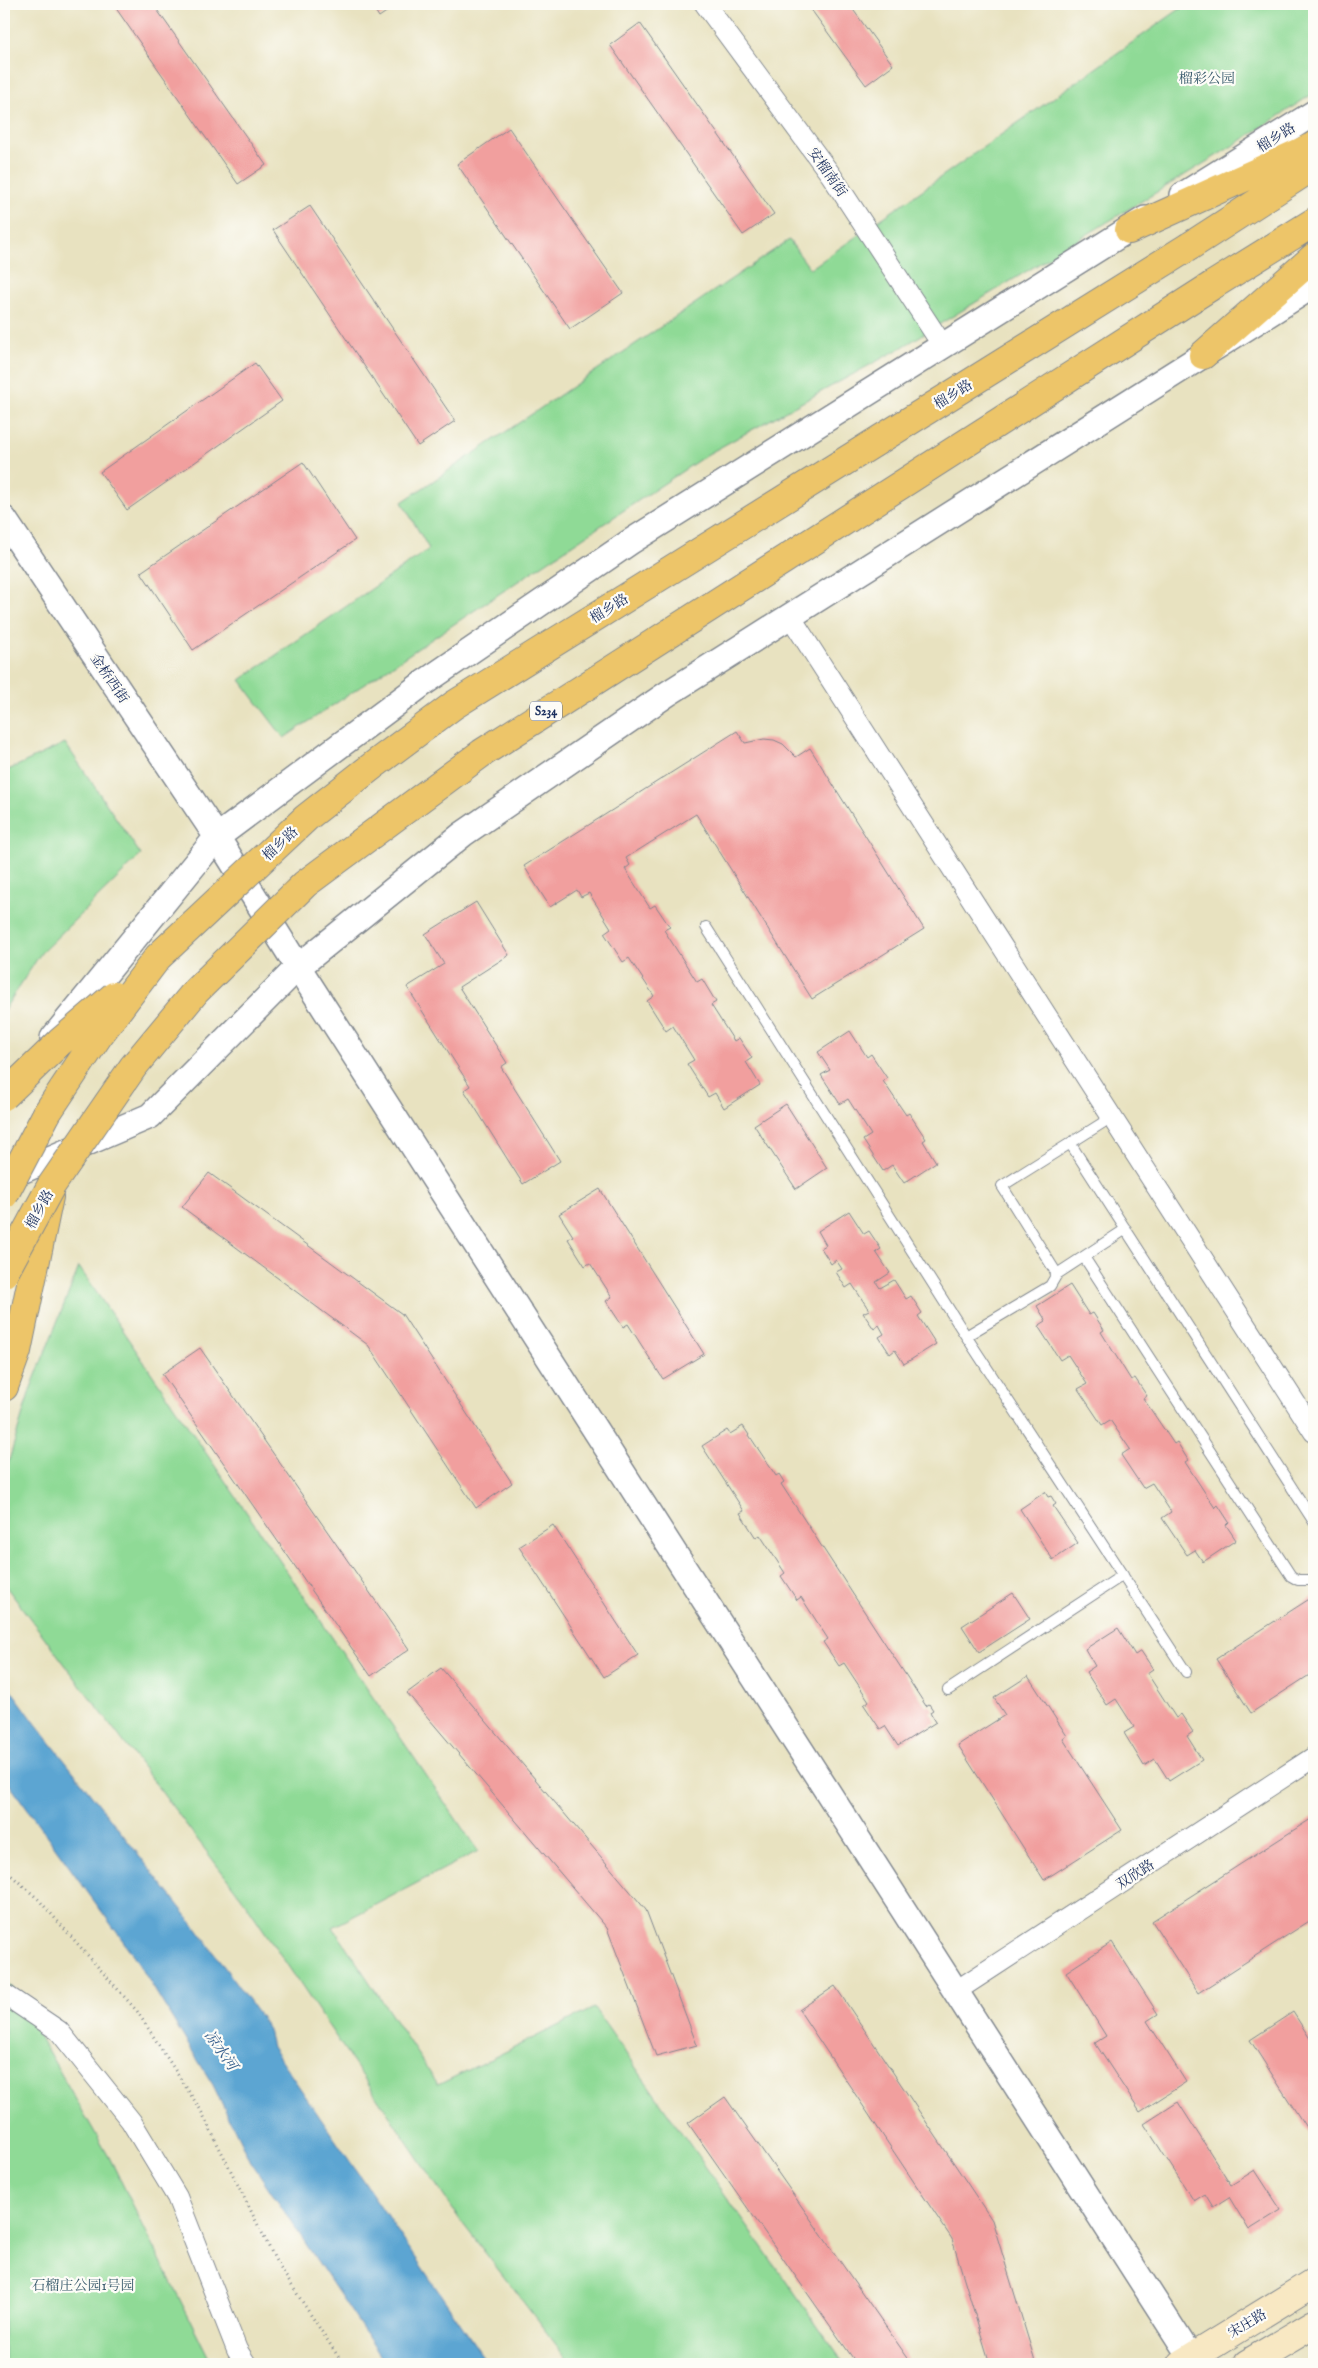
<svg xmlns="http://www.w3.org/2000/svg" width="1318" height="2368" font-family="'IM FELL English','Noto Serif SC',serif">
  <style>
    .green { fill: #8fda96; stroke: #55847a }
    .water { fill: #5ba5d2; stroke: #3b6a98 }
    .building { fill: #f19f9e }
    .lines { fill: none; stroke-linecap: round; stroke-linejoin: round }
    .service-casing { stroke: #82888f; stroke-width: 12 }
    .minor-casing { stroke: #82888f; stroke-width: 22 }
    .tertiary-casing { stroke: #82888f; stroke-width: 28 }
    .secondary-casing { stroke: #82888f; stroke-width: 30 }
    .primary-casing { stroke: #82888f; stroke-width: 30 }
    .trunk-casing { stroke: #82888f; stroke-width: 30 }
    .path { stroke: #82888f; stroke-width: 3; stroke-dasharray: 1 4; stroke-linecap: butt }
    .service { stroke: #fff; stroke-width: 10 }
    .minor { stroke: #fff; stroke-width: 20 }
    .tertiary { stroke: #fff; stroke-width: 25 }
    .secondary { stroke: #f8e8c3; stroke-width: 28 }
    .primary { stroke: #edc569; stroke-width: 28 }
    .trunk { stroke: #edc569; stroke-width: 28 }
    .trunk-bridge-casing { stroke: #82888f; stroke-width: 30; stroke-linecap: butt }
    .trunk-bridge { stroke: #edc569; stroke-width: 28 }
    .labels { text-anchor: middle; stroke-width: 4.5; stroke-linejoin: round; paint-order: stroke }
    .shield { fill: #fdfcf7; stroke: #5f6c8c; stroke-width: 1 }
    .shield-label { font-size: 12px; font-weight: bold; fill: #1b2f5e }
    .park-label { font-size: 14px; fill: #385a6c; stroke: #fdfcf7 }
    .street-label { font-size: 14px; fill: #1b2f5e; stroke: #fdfcf7 }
    .water-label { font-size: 15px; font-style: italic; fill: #355e8c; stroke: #fdfcf7 }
  </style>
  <rect width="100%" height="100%" fill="#fdfcf7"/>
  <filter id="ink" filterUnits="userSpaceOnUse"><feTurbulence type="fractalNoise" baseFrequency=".02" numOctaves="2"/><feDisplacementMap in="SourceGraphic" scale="10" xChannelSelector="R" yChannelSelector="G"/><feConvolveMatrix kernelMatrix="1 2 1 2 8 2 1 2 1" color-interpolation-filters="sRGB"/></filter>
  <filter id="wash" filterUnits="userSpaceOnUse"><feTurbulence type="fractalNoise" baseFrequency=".0096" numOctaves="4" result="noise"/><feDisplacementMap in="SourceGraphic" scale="20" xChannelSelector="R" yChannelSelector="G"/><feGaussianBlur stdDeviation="1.12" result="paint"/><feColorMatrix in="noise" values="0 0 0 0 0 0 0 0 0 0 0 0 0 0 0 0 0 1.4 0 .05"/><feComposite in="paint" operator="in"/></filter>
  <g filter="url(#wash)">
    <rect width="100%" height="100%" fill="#e8e2c0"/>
    <!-- green -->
    <path class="green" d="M 1187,4 L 1314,4 L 1314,93 L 1239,142 L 899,349 L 708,454 L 284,738 L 240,680 L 429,549 L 402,502 L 789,240 L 810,269 Z
      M 65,743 L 141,855 L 41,953 L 4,1010 L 4,772 Z
      M 79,1267 L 478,1851 L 333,1927 L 438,2085 L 594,2008 L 844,2364 L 571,2364 L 460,2220 L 244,1901 L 4,1584 L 4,1477 L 30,1390 Z
      M 4,1983 L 11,1987 L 109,2157 L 212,2364 L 4,2364 Z"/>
    <!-- water -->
    <path class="water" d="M 4,1680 L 36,1724 L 197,1929 L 267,2026 L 272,2047 L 488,2364 L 386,2364 L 248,2157 L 213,2085 L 134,1956 L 4,1777 Z"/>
    <g id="blocks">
      <!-- building -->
      <path class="building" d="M 113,4 L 153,4 L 266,165 L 238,184 Z
        M 371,4 L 398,4 L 379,17 Z
        M 807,4 L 849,4 L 893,65 L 866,85 Z
        M 640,23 L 774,214 L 743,235 L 610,45 Z
        M 509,128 L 623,293 L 570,329 L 457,164 Z
        M 310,206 L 455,421 L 418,446 L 273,230 Z
        M 255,363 L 282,401 L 127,510 L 100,472 Z
        M 303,462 L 355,540 L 193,650 L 141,572 Z
        M 737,731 L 745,743 L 764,739 L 774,740 L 783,744 L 796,757 L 810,748 L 924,929 L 812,999 L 696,814 L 626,858 L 630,865 L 625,869 L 650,908 L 655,905 L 670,927 L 664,930 L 697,982 L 702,979 L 716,1002 L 711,1005 L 734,1041 L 739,1038 L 752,1058 L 746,1062 L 760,1085 L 724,1108 L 715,1093 L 708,1097 L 687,1064 L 694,1060 L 673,1026 L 666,1031 L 647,1001 L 654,996 L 629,958 L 623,962 L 604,933 L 611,928 L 589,893 L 581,897 L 577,890 L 550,907 L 524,866 Z
        M 476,902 L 509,955 L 459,987 L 507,1063 L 501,1067 L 560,1161 L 523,1184 L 464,1090 L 470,1086 L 407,987 L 444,964 L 425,934 Z
        M 850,1031 L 867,1057 L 871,1054 L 887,1078 L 883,1081 L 906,1115 L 909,1113 L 926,1139 L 923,1141 L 936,1162 L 904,1183 L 892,1165 L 883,1171 L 863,1140 L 871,1135 L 848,1099 L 840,1104 L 821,1075 L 830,1070 L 818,1052 Z
        M 786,1104 L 827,1168 L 796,1189 L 754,1125 Z
        M 209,1173 L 402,1314 L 512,1483 L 476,1508 L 368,1345 L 182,1207 Z
        M 600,1189 L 704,1354 L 663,1379 L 628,1324 L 623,1327 L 606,1301 L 612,1297 L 590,1263 L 585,1266 L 568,1239 L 573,1236 L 559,1214 Z
        M 849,1211 L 864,1234 L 869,1231 L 881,1249 L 876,1252 L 890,1273 L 876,1282 L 880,1288 L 894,1280 L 906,1299 L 911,1296 L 922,1313 L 918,1316 L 936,1344 L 904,1364 L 895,1350 L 890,1354 L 879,1337 L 884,1334 L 879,1325 L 874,1329 L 863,1313 L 869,1310 L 852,1284 L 846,1288 L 836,1272 L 842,1269 L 836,1260 L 831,1264 L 821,1248 L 826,1245 L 818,1231 Z
        M 1070,1285 L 1089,1315 L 1093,1313 L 1104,1330 L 1101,1332 L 1131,1380 L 1135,1378 L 1147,1396 L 1143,1398 L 1174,1444 L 1177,1442 L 1188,1460 L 1185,1462 L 1215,1508 L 1218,1505 L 1229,1522 L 1226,1525 L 1236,1540 L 1203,1562 L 1195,1550 L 1187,1555 L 1162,1518 L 1171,1512 L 1152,1483 L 1143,1488 L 1121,1455 L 1130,1449 L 1110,1420 L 1102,1425 L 1078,1389 L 1087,1384 L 1068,1355 L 1060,1360 L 1038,1326 L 1046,1321 L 1037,1306 Z
        M 200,1348 L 409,1649 L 371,1676 L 162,1374 Z
        M 743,1426 L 776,1476 L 779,1474 L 784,1482 L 781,1484 L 926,1706 L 929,1704 L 933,1710 L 930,1712 L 936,1722 L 898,1746 L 885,1726 L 880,1729 L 864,1705 L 869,1701 L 844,1663 L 839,1666 L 823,1642 L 828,1639 L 801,1597 L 797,1600 L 781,1576 L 785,1573 L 760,1535 L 756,1538 L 740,1513 L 744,1511 L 702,1446 L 727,1430 L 730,1434 Z
        M 1045,1492 L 1048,1497 L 1051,1496 L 1056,1504 L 1053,1506 L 1078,1543 L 1053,1560 L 1020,1509 Z
        M 553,1525 L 638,1655 L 604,1677 L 519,1547 Z
        M 1013,1593 L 1030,1619 L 979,1652 L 962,1626 Z
        M 1314,1596 L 1314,1672 L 1251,1713 L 1216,1659 Z
        M 1118,1628 L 1135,1655 L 1141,1651 L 1153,1669 L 1147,1673 L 1176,1718 L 1181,1714 L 1193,1732 L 1187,1736 L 1202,1760 L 1169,1781 L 1155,1759 L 1144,1766 L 1124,1733 L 1134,1727 L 1116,1699 L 1107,1705 L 1086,1672 L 1095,1666 L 1085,1649 Z
        M 441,1668 L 646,1910 L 697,2045 L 656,2056 L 607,1928 L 407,1693 Z
        M 1028,1676 L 1067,1736 L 1063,1739 L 1122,1830 L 1044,1880 L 958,1745 L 1005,1715 L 994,1698 Z
        M 1314,1817 L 1314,1918 L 1198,1993 L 1152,1921 Z
        M 1112,1942 L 1158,2014 L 1147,2021 L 1186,2082 L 1140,2112 L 1095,2043 L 1106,2036 L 1066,1972 Z
        M 835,1986 L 992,2220 L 1036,2364 L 990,2364 L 952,2239 L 799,2010 Z
        M 1293,2012 L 1314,2045 L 1314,2140 L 1250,2040 Z
        M 725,2097 L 912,2364 L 857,2364 L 688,2123 Z
        M 1178,2102 L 1231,2185 L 1255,2170 L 1281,2210 L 1249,2230 L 1229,2197 L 1213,2207 L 1205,2194 L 1194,2201 L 1144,2124 Z"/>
    </g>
  </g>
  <g filter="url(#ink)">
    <use href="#blocks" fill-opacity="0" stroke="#82888f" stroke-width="1"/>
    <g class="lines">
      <defs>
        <path id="service" d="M 706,927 L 966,1336
          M 1070,1143 L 1314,1522
          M 1126,1229 L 1057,1274 L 1050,1286 L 966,1336 L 1186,1672
          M 1084,1257 L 1291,1576 L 1298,1580 L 1314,1580
          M 1057,1274 L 1002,1186 L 1112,1117
          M 948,1690 L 1123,1575"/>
        <path id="minor" d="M 705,4 L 831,175 L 943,346
          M 790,616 L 1314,1432
          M 956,1991 L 1314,1757
          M 4,1994 L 59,2031 L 131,2121 L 177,2197 L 237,2350 L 246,2364"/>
        <path id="tertiary" d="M 1183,195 L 1314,113
          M 4,519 L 217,837 L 298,967 L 1195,2364
          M 53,1038 L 217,837 L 425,682 L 630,542 L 1145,219
          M 5,1178 L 150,1116 L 298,967 L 463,834 L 667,694 L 1314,285"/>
        <path id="secondary" d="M 1181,2364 L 1314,2282
          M 1247,2364 L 1314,2324"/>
        <path id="primary" d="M 1129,230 L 1314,146
          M 1190,246 L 1314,166
          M 1213,285 L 1314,222
          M 1203,355 L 1314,257"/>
        <path id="trunk" d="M 4,1387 L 17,1351 L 49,1197"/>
      </defs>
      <!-- service casing -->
      <use href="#service" class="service-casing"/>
      <!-- minor casing -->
      <use href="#minor" class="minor-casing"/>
      <!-- tertiary casing -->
      <use href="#tertiary" class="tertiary-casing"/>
      <!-- secondary casing -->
      <use href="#secondary" class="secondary-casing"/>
      <!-- primary casing -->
      <use href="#primary" class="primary-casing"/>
      <!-- trunk casing -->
      <use href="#trunk" class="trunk-casing"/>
      <!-- path -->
      <path class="path" d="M 4,1869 L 38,1899 L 137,2011 L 200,2109 L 277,2263 L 343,2364"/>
      <!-- service -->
      <use href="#service" class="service"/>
      <!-- minor -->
      <use href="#minor" class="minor"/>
      <!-- tertiary -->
      <use href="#tertiary" class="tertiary"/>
      <!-- secondary -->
      <use href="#secondary" class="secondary"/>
      <!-- primary -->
      <use href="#primary" class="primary"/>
      <!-- trunk -->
      <use href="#trunk" class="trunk"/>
      <defs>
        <path id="trunk-bridge" d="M 4,1096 L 60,1042 L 114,996
          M 4,1195 L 47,1113 L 99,1035 L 158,957 L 306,818 L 375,764 L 454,705 L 1190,246
          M 4,1273 L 51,1186 L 133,1067 L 196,991 L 305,884 L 482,753 L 1213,285"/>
      </defs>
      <!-- trunk-bridge casing -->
      <use href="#trunk-bridge" class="trunk-bridge-casing"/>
      <!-- trunk-bridge -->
      <use href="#trunk-bridge" class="trunk-bridge"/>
    </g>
  </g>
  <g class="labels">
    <!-- shield labels -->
    <rect class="shield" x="530" y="701.5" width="32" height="19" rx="4"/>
    <g class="shield-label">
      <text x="546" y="715">S234</text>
    </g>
    <!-- park labels -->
    <g class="park-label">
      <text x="1207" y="83">榴彩公园</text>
      <text x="83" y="2290">石榴庄公园1号园</text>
    </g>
    <!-- street labels -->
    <g class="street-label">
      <text transform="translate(1276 137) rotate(-32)" y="5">榴乡路</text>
      <text transform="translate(828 172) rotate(55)" y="5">安榴南街</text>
      <text transform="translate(953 394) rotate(-32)" y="5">榴乡路</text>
      <text transform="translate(609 608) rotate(-32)" y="5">榴乡路</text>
      <text transform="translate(110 678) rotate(56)" y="5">金桥西街</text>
      <text transform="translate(280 843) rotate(-43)" y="5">榴乡路</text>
      <text transform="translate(39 1209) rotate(-61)" y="5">榴乡路</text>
      <text transform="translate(1135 1874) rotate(-33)" y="5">双欣路</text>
      <text transform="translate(1247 2323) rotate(-31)" y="5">宋庄路</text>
    </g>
    <!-- water labels -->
    <g class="water-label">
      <text transform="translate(221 2050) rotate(55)" y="5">凉水河</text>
    </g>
  </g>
  <!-- margin -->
  <rect width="1318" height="2368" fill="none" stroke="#fdfcf7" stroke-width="20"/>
</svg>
